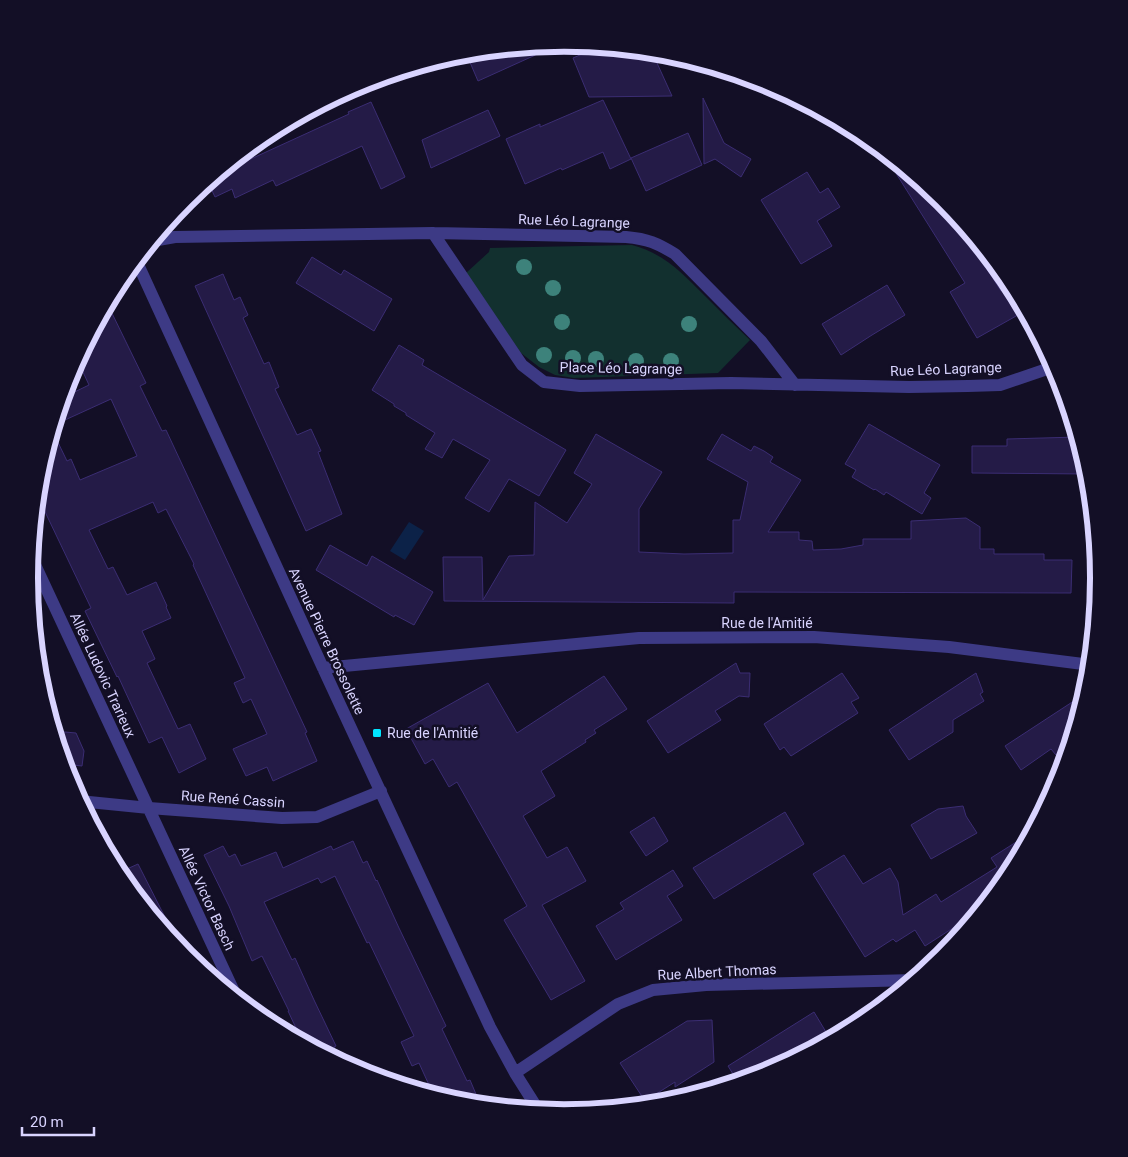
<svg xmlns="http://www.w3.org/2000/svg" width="1128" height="1157" font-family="Roboto,sans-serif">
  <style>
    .green { fill: #12302f }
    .water { fill: #0c2248 }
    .building { fill: #241b47; stroke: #3b2d73 }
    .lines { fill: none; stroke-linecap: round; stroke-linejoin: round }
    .street { stroke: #3d3a85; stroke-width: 12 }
    .tree { fill: #3d827b }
    .poi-dot { fill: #00e5ff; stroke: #130f26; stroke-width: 2 }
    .labels { text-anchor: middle; stroke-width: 5; stroke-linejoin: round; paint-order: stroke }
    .street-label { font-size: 14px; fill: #d9d4ff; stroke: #130f26 }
    .poi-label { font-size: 14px; fill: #d9d4ff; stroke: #130f26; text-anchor: start }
    .rim { fill: none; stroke: #d9d4ff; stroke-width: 6 }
  </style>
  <rect width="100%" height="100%" fill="#130f26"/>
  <!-- green -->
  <path class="green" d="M 632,245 C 665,254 682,273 705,296 C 720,311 735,326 750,340 L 718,373 L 574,378 L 555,375 L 539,367 L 521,353 L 466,273 L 489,252 L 490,248 Z"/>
  <!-- water -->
  <path class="water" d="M 409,522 L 424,531 L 405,560 L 390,551 Z"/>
  <!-- building -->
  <path class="building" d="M 550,45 L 551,48 L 478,81 L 466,53 Z
    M 598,47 L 652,52 L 672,96 L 589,97 L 573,58 Z
    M 703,98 L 724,143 L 751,159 L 741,177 L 715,159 L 704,164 Z
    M 603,100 L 631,159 L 610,169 L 603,152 L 562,170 L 561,168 L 525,184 L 506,139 L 540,124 L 540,127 Z
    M 371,102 L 405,177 L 381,189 L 362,146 L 276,186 L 273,180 L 235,198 L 232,189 L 215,197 L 208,182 L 239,156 L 242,163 L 349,114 L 348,112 Z
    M 488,110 L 500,136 L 431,168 L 422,140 Z
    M 688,133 L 702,165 L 646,191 L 631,158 Z
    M 890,157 L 943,200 L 978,244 L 973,247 L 1001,291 L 1011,285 L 1025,311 L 977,338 L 950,292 L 965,283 L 887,159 Z
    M 807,172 L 820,193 L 828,188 L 840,207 L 817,221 L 832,246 L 801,264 L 761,200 Z
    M 312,257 L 341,275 L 344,270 L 392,299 L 374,331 L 296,283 Z
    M 223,274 L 234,300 L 240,297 L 248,315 L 243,318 L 264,364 L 269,362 L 279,387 L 275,389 L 297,435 L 311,429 L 321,451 L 318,452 L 342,514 L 306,531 L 195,286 Z
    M 887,285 L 905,315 L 872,335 L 841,355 L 822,324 Z
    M 107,303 L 146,383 L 140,386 L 162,431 L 166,430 L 307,732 L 305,733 L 317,761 L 273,781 L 267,767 L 246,776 L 233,749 L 267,734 L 251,699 L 243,703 L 234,683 L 245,678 L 193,565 L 194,564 L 166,509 L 158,513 L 153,502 L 89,530 L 108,569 L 113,567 L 127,595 L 156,582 L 167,606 L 166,607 L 171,618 L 142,631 L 155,659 L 147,663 L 178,729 L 190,724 L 206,759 L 179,773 L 162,737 L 149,743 L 118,676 L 117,677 L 85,611 L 91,608 L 37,495 L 39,474 L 52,430 L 67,461 L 71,459 L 80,480 L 137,456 L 111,399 L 54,425 L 62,398 L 89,385 L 77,359 Z
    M 399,345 L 424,360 L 422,365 L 566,450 L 539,496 L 509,479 L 489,512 L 465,498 L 490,460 L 453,439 L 442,458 L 425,449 L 435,433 L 406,415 L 406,413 L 394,406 L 394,404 L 372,390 Z
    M 869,424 L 940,465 L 924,493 L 931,498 L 922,514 L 886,492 L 884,495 L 875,489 L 874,490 L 852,477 L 856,470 L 845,464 Z
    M 596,434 L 662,472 L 639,509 L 639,552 L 684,554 L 733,553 L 733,520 L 740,520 L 748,482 L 707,459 L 722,434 L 751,451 L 754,446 L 764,451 L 773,457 L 770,462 L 801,480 L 768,532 L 799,532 L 799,540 L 812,541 L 813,550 L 841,549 L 863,545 L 863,539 L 911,539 L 911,521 L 966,518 L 980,527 L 980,549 L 994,549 L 994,554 L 1044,554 L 1044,560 L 1072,560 L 1071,593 L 734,592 L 734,603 L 444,601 L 443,557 L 482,557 L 483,600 L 509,556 L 534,555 L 535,502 L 567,523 L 592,484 L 574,473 Z
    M 1078,437 L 1089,474 L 972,473 L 972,446 L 1007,446 L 1007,439 Z
    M 330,545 L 367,566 L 372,556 L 433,592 L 414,625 L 395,615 L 394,617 L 316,570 Z
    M 736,663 L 740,673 L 750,673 L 749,697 L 739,696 L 715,711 L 721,720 L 668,753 L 647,721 Z
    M 842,673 L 859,698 L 851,702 L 858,713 L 791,756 L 784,747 L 780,750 L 764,724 Z
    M 976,673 L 983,692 L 980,694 L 984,701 L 953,720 L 953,732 L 909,760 L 889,730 Z
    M 604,676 L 627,709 L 594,730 L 596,733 L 585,740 L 586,742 L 541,771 L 555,796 L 523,816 L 547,858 L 567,847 L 586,881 L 542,905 L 585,981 L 551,1000 L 504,920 L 527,906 L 457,782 L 449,787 L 433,759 L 425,764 L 406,729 L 488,683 L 517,733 Z
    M 1086,693 L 1070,745 L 1056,755 L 1051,749 L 1021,770 L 1005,746 Z
    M 54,731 L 76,733 L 84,751 L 82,766 L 64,764 Z
    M 963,806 L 966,816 L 977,833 L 931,859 L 911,825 L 938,809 Z
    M 785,812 L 804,844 L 714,899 L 693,868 Z
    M 654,817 L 668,841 L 646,856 L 630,832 Z
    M 1032,832 L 1009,876 L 981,910 L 925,946 L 915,930 L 896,942 L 893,939 L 865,957 L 813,874 L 844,855 L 863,884 L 890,868 L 898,882 L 903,915 L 936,894 L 941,902 L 997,867 L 991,858 Z
    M 353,841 L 363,863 L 367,861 L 376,881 L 377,880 L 399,928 L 446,1026 L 442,1029 L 467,1081 L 470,1080 L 481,1106 L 459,1103 L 434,1096 L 419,1063 L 412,1066 L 401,1042 L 414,1036 L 369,942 L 367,943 L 335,876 L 321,883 L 318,878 L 264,902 L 292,960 L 295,958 L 314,1000 L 336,1046 L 334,1047 L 341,1064 L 285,1034 L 296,1028 L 288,1011 L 289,1011 L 262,956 L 252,961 L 229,906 L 204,855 L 223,846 L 229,857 L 235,854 L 241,866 L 276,852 L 283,868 L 331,846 L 333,850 Z
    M 138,864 L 167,921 L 160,926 L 118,873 Z
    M 673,870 L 683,886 L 667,896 L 682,920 L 616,960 L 596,926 L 624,909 L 620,903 Z
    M 814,1012 L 826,1032 L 816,1038 L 821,1045 L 769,1073 L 738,1082 L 728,1066 Z
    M 712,1020 L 714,1062 L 675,1087 L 675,1082 L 645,1101 L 620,1063 L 687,1021 Z"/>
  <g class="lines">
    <!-- street -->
    <path class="street" d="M 433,233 L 522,365 L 544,382 L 580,386 L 731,383 L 909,387 L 968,386 L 1000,385 L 1050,368 L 1054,365
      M 150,244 L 158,240 L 175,237 L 433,233 L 626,237 C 648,239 657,243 675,254 L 761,341 L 795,385
      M 136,260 L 323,668 L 490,1027 L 515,1073 L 539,1111
      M 31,556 L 238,1000
      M 323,668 L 639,638 L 814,637 L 949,647 L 1091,665
      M 79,801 L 149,808 L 282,818 L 317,817 L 381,791
      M 515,1073 L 618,1004 L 653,990 L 706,985 L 915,980"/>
  </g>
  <!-- trees -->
  <g class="tree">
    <circle cx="524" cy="267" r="8"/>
    <circle cx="553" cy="288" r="8"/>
    <circle cx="562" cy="322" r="8"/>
    <circle cx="689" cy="324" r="8"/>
    <circle cx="544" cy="355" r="8"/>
    <circle cx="573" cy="358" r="8"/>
    <circle cx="596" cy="359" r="8"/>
    <circle cx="636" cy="361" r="8"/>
    <circle cx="671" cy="361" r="8"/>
  </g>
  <!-- markers -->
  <rect class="poi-dot" x="372" y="728" width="10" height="10" rx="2.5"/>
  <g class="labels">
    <!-- street labels -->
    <g class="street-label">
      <text transform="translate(574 221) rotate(2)" y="5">Rue Léo Lagrange</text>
      <text transform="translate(621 368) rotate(1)" y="5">Place Léo Lagrange</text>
      <text transform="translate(946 369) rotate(-2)" y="5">Rue Léo Lagrange</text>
      <text x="767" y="628">Rue de l'Amitié</text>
      <text transform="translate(327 641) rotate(65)" y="5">Avenue Pierre Brossolette</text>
      <text transform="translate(103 675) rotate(65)" y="5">Allée Ludovic Trarieux</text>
      <text transform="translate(233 799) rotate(4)" y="5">Rue René Cassin</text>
      <text transform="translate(207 898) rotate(65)" y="5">Allée Victor Basch</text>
      <text transform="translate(717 972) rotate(-3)" y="5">Rue Albert Thomas</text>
    </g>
    <!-- poi labels -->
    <g class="poi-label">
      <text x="387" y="738">Rue de l'Amitié</text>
    </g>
  </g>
  <!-- crop -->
  <path d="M0 0H1128V1157H0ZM38 578a526 526 0 1 1 1052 0a526 526 0 1 1-1052 0Z" fill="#130f26" fill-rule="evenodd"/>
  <path class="rim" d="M38 578a526 526 0 1 1 1052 0a526 526 0 1 1-1052 0Z"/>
  <!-- scale -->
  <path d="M22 1127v8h72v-8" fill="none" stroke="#d9d4ff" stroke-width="2.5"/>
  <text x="30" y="1127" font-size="15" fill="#d9d4ff" stroke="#130f26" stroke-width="4" paint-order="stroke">20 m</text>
</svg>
